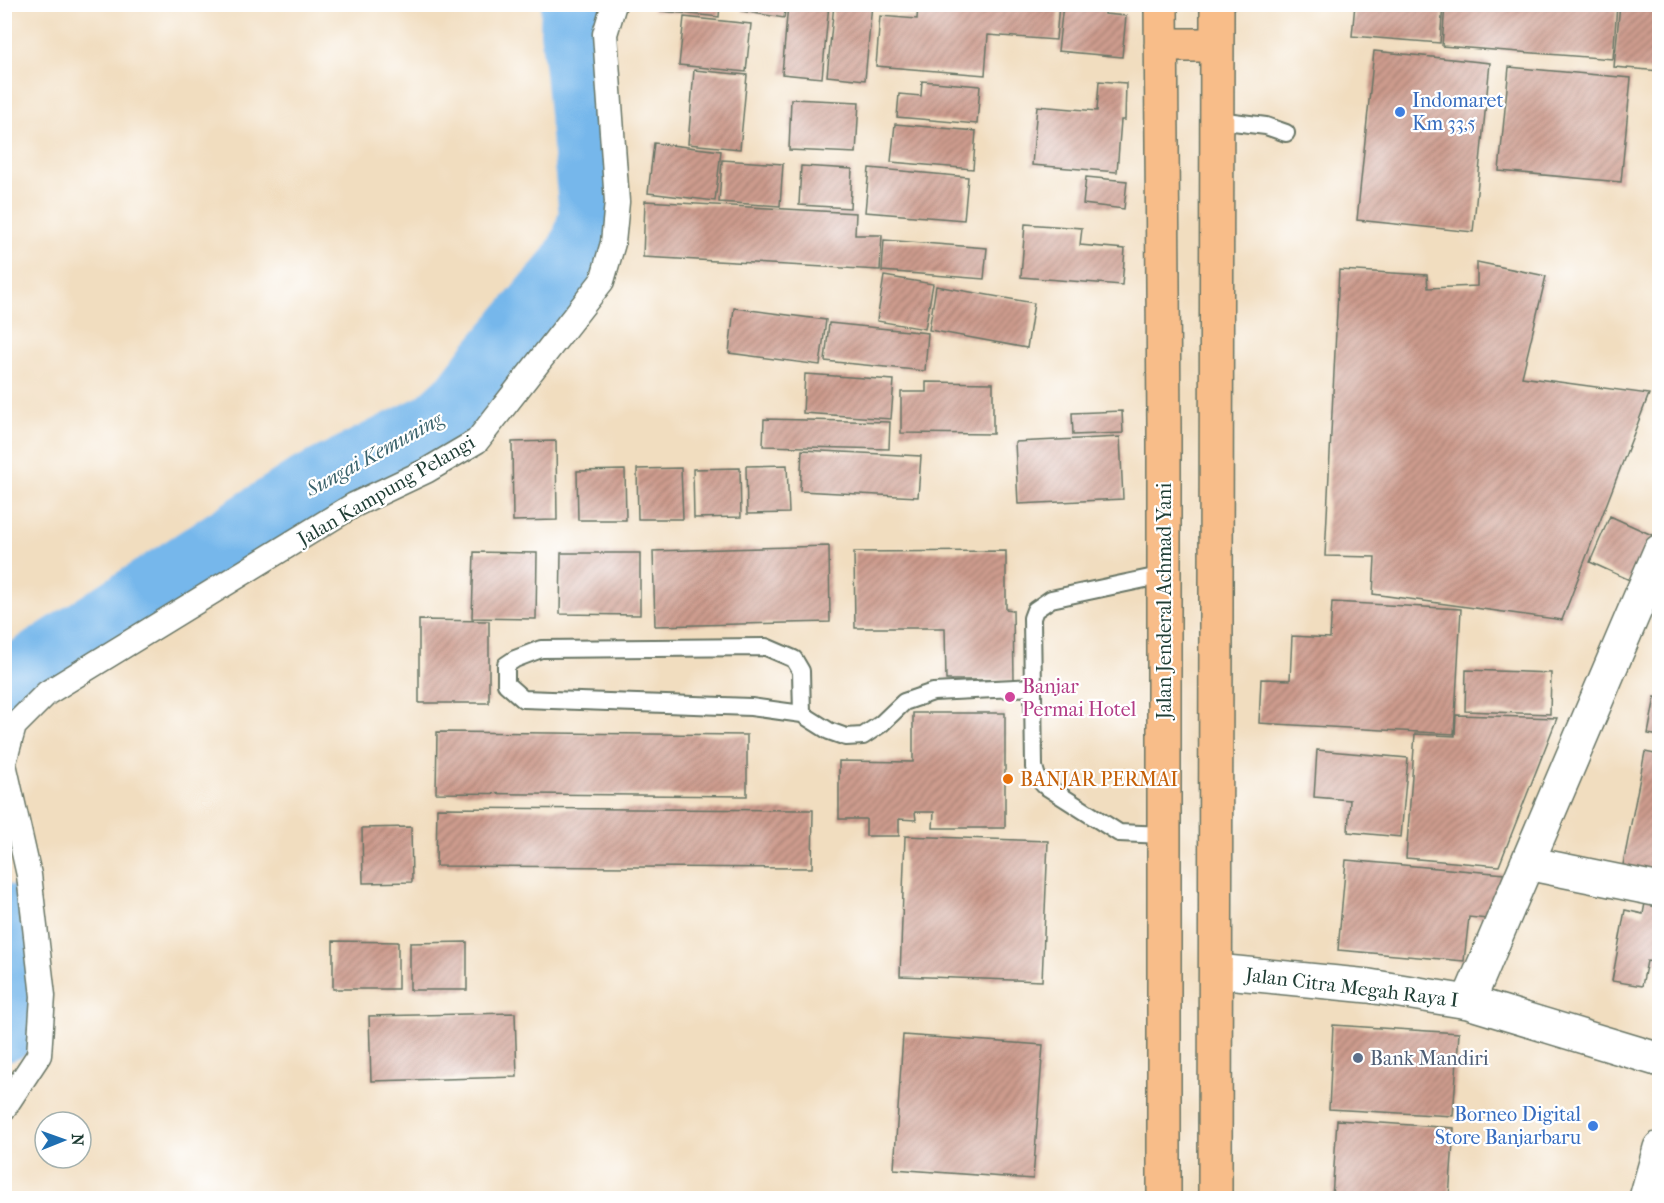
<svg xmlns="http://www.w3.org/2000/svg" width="1664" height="1203" font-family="'IM FELL French Canon',serif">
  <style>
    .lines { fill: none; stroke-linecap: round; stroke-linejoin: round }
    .river { stroke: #76b7eb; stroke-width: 68 }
    .building { fill: url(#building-hatch) }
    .service-casing { stroke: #687565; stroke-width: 20 }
    .pedestrian-casing { stroke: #687565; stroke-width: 27 }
    .minor-casing { stroke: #687565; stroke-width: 36 }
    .trunk-casing { stroke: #687565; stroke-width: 36 }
    .service { stroke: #fff; stroke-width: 16 }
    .pedestrian { stroke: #fff; stroke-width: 24 }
    .minor { stroke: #fff; stroke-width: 33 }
    .trunk { stroke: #f8bd89; stroke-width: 33 }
    .shop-dot { fill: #3f7fe0; stroke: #fff; stroke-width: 2 }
    .hotel-dot { fill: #d1479c; stroke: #fff; stroke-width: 2 }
    .food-dot { fill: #e8710a; stroke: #fff; stroke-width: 2 }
    .service-dot { fill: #5c6f8a; stroke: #fff; stroke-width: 2 }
    .labels { text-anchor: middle; stroke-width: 4.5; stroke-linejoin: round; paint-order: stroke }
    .shop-label { font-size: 20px; fill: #366cbe; stroke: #fff; text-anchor: start }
    .street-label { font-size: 20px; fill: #1f3d34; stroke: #fff }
    .hotel-label { font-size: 20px; fill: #b23c85; stroke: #fff; text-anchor: start }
    .food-label { font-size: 20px; fill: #c56008; stroke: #fff; text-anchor: start }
    .service-label { font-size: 20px; fill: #4e5e75; stroke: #fff; text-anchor: start }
    .water-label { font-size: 21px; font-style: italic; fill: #39626b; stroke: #fff }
  </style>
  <defs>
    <pattern id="building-hatch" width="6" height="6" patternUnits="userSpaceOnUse" patternTransform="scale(1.5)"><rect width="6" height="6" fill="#cd9b8d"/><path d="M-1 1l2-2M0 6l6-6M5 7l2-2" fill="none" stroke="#a68074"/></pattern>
  </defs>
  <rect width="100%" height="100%" fill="#fff"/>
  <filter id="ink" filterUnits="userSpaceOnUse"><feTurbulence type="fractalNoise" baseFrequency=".0167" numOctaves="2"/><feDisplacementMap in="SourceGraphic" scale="12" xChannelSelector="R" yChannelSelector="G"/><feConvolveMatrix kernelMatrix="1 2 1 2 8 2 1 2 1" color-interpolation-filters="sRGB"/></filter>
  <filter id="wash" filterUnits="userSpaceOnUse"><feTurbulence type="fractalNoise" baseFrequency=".008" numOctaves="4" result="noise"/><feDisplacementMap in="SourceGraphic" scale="24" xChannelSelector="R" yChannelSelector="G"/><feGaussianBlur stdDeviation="1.35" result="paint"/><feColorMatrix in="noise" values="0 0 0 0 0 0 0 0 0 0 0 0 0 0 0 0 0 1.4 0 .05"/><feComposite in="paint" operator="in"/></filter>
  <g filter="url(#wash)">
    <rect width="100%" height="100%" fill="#f1ddbf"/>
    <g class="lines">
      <!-- river -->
      <path class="river" d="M 4,687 L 303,492 L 437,425 L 465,399 L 490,366 L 571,270 L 585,244 L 593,215 L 578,61 L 574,32 L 575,4
        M 4,918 C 12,952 21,996 4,1028"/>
    </g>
    <g id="blocks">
      <!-- building -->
      <path class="building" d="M 653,4 L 720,4 L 719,17 L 652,10 Z
        M 742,4 L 786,4 L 784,18 L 741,11 Z
        M 788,4 L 829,4 L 822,78 L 782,74 Z
        M 834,4 L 872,4 L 865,80 L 827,76 Z
        M 918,4 L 1059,4 L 1056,40 L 988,35 L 985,75 L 876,66 L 880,16 L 917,19 Z
        M 1063,4 L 1105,4 L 1105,14 L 1126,16 L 1122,57 L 1058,51 Z
        M 1355,4 L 1443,4 L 1440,43 L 1352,36 Z
        M 1620,4 L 1660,4 L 1660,71 L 1614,67 Z
        M 1445,5 L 1617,5 L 1613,59 L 1442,46 Z
        M 684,17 L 751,24 L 746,72 L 679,65 Z
        M 1374,51 L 1490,63 L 1473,232 L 1357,220 Z
        M 1509,67 L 1631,78 L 1621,182 L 1499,171 Z
        M 694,70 L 747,75 L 740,149 L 688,144 Z
        M 922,81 L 980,86 L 977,124 L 897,117 L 899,94 L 921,96 Z
        M 1099,81 L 1126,83 L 1125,120 L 1121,120 L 1117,172 L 1032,165 L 1037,106 L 1097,111 Z
        M 791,99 L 859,102 L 856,153 L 789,150 Z
        M 895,124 L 976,131 L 973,169 L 891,162 Z
        M 654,143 L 721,151 L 715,201 L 648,193 Z
        M 722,160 L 783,164 L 780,206 L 719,202 Z
        M 801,166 L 852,169 L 850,208 L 799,205 Z
        M 869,168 L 968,177 L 964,220 L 865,212 Z
        M 1086,177 L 1127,181 L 1124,209 L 1083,204 Z
        M 645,201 L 856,213 L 855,235 L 882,235 L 880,270 L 643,257 Z
        M 1025,224 L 1082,228 L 1080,245 L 1125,249 L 1122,285 L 1021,277 Z
        M 884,240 L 987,248 L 984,279 L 882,271 Z
        M 1477,262 L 1546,276 L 1522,377 L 1649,394 L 1562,620 L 1373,594 L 1375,557 L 1325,556 L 1339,270 L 1427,275 L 1428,288 L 1477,286 Z
        M 884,276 L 933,284 L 925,329 L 877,321 Z
        M 936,286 L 1034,303 L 1027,348 L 929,330 Z
        M 734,308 L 826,320 L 820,365 L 729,353 Z
        M 829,323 L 928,333 L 925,371 L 825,361 Z
        M 805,374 L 894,380 L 891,419 L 803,413 Z
        M 926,382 L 993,383 L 993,434 L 901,433 L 901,392 L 926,392 Z
        M 1122,411 L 1123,433 L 1073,435 L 1072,413 Z
        M 764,419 L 890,422 L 889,449 L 763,446 Z
        M 1120,437 L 1123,499 L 1018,504 L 1015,442 Z
        M 556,441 L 557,520 L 513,521 L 512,442 Z
        M 802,450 L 921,456 L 918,497 L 800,491 Z
        M 787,465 L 789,513 L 747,514 L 746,466 Z
        M 681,468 L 683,519 L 638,519 L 637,469 Z
        M 740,468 L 741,517 L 694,518 L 693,469 Z
        M 625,470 L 626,520 L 578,520 L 577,471 Z
        M 1610,516 L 1654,536 L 1634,582 L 1590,562 Z
        M 829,546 L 830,622 L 655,626 L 653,551 Z
        M 1006,551 L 1006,609 L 1013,610 L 1014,680 L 946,680 L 945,628 L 855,628 L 854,552 Z
        M 474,552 L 537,553 L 536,619 L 472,618 Z
        M 561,553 L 640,553 L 640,615 L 560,614 Z
        M 1332,602 L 1461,609 L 1454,734 L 1259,723 L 1261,679 L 1290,680 L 1292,636 L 1330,638 Z
        M 419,620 L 489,621 L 489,703 L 419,703 Z
        M 1466,670 L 1551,673 L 1550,714 L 1465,711 Z
        M 1655,697 L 1660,698 L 1660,736 L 1648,734 Z
        M 913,713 L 1005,713 L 1005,828 L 933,828 L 934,812 L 915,812 L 916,820 L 899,819 L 899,836 L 866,836 L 866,819 L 839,819 L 839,761 L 913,762 Z
        M 1456,715 L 1557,718 L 1499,866 L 1406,858 L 1415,734 L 1455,736 Z
        M 437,732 L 747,735 L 747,796 L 436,793 Z
        M 1317,750 L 1408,758 L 1401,837 L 1348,832 L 1350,800 L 1314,797 Z
        M 1645,752 L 1660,755 L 1660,878 L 1622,870 Z
        M 437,808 L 813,810 L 812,868 L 436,866 Z
        M 411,827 L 412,882 L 363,883 L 362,828 Z
        M 905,836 L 1048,841 L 1042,981 L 900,976 Z
        M 1346,860 L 1505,874 L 1487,919 L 1469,917 L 1464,961 L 1338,950 Z
        M 1647,892 L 1660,895 L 1660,963 L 1647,961 L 1642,986 L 1612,981 L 1625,910 L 1643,914 Z
        M 333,941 L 398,942 L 398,989 L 333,989 Z
        M 467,942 L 467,990 L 410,990 L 410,943 Z
        M 515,1013 L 517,1077 L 371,1081 L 369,1016 Z
        M 1333,1025 L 1459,1033 L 1453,1116 L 1329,1109 Z
        M 903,1035 L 1043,1045 L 1033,1179 L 894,1169 Z
        M 1337,1120 L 1454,1128 L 1449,1198 L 1332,1198 Z"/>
    </g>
  </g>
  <g filter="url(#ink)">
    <use href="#blocks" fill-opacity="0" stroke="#687565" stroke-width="1.5"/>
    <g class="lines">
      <defs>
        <path id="service" d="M 1217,120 L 1266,126 L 1286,133
          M 802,714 L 801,671 L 794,659 L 766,647 L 541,649 L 515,659 L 506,665 L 506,684 L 523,699 L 751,707 L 802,714 L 829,731 L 846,737 L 863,736 L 881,724 L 904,702 L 933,692 L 1034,687
          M 1163,835 L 1119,833 L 1044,785 L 1037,777 L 1034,767 L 1032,618 L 1035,610 L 1051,599 L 1164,575"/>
        <path id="pedestrian" d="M 4,762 L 14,726 L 47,693 L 354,505 L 426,471 L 477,441 L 602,281 L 613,243 L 617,202 L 605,34 L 614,4
          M 4,764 L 29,875 L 43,996 L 39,1055 L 4,1108"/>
        <path id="minor" d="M 1527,863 L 1660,890
          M 1216,971 L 1369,986 L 1468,1002 L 1660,1060
          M 1468,1002 L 1660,551
          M 1646,1198 L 1660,1148"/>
        <path id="trunk" d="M 1161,4 L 1164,428 L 1164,1198
          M 1161,45 L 1217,45
          M 1215,1198 L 1217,4"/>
      </defs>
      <!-- service casing -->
      <use href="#service" class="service-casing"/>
      <!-- pedestrian casing -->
      <use href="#pedestrian" class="pedestrian-casing"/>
      <!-- minor casing -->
      <use href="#minor" class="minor-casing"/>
      <!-- trunk casing -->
      <use href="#trunk" class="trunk-casing"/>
      <!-- service -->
      <use href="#service" class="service"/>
      <!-- pedestrian -->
      <use href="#pedestrian" class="pedestrian"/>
      <!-- minor -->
      <use href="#minor" class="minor"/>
      <!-- trunk -->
      <use href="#trunk" class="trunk"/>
    </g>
  </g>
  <!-- markers -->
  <g class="shop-dot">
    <circle cx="1400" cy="112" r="6"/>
    <circle cx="1593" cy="1126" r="6"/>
  </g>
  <circle class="hotel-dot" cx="1010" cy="697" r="6"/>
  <circle class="food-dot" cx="1008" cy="779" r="6"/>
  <circle class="service-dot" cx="1358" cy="1058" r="6"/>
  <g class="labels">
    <!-- shop labels -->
    <g class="shop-label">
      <text x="1412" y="107">Indomaret<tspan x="1412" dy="23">Km 33,5</tspan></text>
      <text x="1581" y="1121" text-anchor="end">Borneo Digital<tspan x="1581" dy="23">Store Banjarbaru</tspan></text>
    </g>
    <!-- street labels -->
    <g class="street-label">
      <text transform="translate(386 490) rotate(-30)" y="7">Jalan Kampung Pelangi</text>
      <text transform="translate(1164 601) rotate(-90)" y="7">Jalan Jenderal Achmad Yani</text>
      <text transform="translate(1352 987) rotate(7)" y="7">Jalan Citra Megah Raya I</text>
    </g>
    <!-- hotel labels -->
    <g class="hotel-label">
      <text x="1022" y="693">Banjar<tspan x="1022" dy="23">Permai Hotel</tspan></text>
    </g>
    <!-- food labels -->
    <g class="food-label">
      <text x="1020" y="786">BANJAR PERMAI</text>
    </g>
    <!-- service labels -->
    <g class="service-label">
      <text x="1370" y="1065">Bank Mandiri</text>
    </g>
    <!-- water labels -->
    <g class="water-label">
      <text transform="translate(374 454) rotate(-29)" y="7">Sungai Kemuning</text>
    </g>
  </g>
  <!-- margin -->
  <rect width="1664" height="1203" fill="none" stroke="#fff" stroke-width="24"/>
  <!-- north arrow -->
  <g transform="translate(63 1140) rotate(89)"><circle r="28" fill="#ffffff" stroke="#a5b1ae" stroke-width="1.5"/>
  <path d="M0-4.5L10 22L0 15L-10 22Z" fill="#1f6fb2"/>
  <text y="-9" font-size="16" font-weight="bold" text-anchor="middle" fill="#1f3d34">N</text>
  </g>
</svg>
